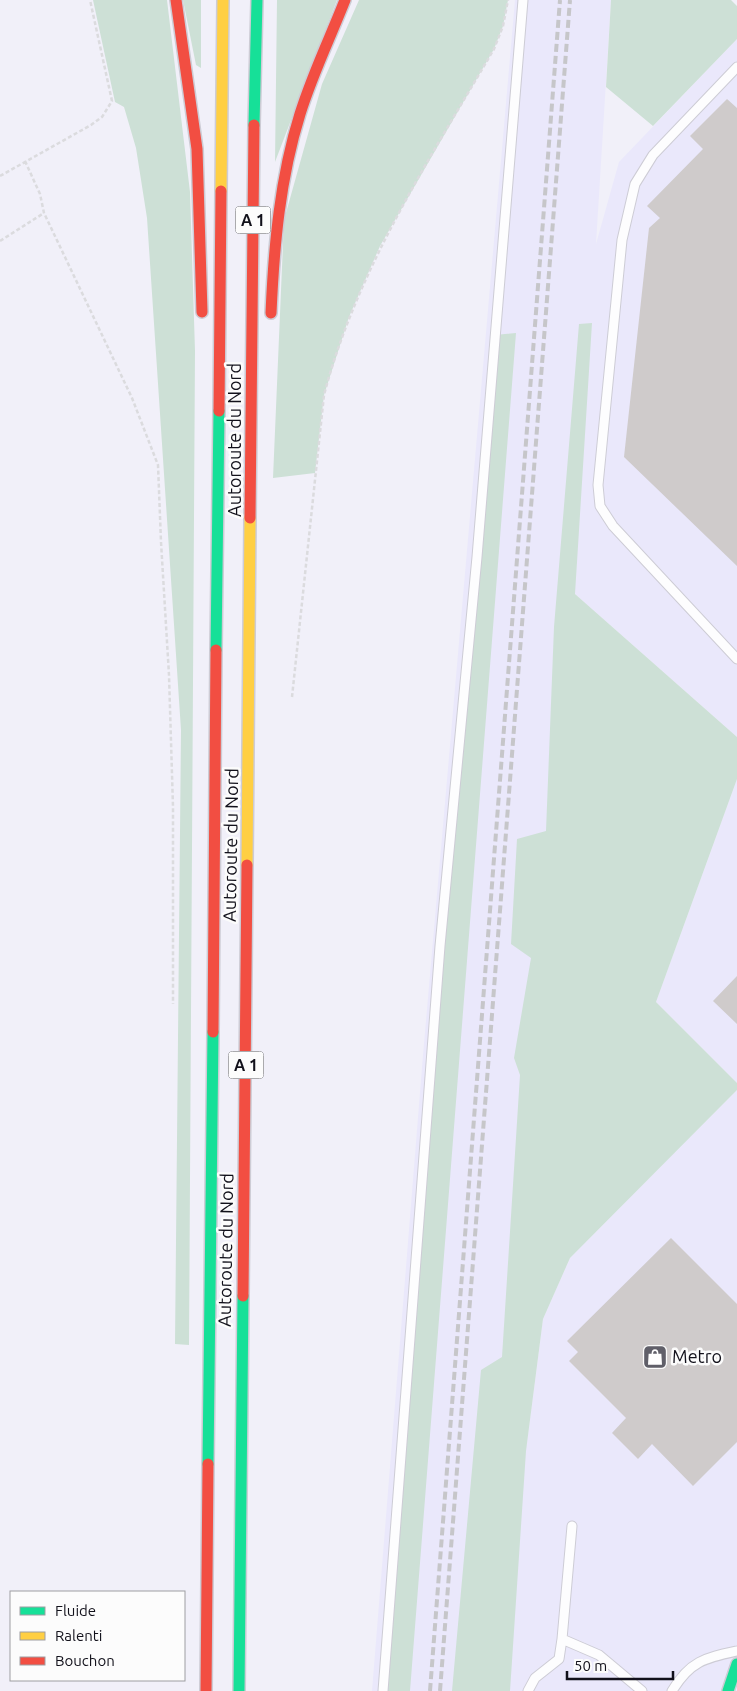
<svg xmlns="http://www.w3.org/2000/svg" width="737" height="1691" font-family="Ubuntu,sans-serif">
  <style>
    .built { fill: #eae8fb }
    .green { fill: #cde0d6 }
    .building { fill: #cfcbcb }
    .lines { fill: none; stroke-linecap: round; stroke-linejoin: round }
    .lane-casing { stroke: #cdccd5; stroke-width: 11 }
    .fast-casing { stroke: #cdccd5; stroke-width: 14 }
    .slow-casing { stroke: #cdccd5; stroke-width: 14 }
    .jam-casing { stroke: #cdccd5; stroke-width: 14 }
    .path { stroke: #dbdbde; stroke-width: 2.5; stroke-dasharray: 4 2.5; stroke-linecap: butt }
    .lane { stroke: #fdfdfe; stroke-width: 9 }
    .fast { stroke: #16e098; stroke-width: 11 }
    .slow { stroke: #ffcf43; stroke-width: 11 }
    .jam { stroke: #f24e42; stroke-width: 11 }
    .rail { stroke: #c6c6c9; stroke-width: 4; stroke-dasharray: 8 4; stroke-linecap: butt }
    .labels { text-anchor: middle; stroke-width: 5; stroke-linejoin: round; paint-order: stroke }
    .shield { fill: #fcfcfc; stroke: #58585e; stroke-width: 1 }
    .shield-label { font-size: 16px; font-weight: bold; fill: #12111b }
    .street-label { font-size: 18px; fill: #12111b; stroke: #fcfcfc }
    .poi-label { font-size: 18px; fill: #12111b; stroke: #fcfcfc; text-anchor: start }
  </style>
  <rect width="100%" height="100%" fill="#f1f0f9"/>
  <!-- built -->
  <path class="built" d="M 515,0 L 611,0 L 596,244 L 619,162 L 737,39 L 737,737 L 575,594 L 527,1443 L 543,1319 L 570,1258 L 737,1090 L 737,1691 L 372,1691 L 423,1055 Z
    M 737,779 L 737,1083 L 656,1002 Z"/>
  <!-- green -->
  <path class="green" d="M 93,0 L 167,0 L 190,192 L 195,351 L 189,1345 L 175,1344 L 181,730 L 147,218 L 136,148 L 124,107 L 115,102 Z
    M 183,0 L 201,0 L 201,68 L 196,65 Z
    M 277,0 L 337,0 L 275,162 Z
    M 359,0 L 508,0 L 503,26 L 494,49 L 380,246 L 349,317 L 324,395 L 315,473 L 273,478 L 284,220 L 322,84 Z
    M 611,0 L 731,0 L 737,6 L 737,39 L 653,126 L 606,87 Z
    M 592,323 L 575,594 L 737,737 L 737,779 L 656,1002 L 737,1083 L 737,1090 L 570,1258 L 543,1319 L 526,1451 L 510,1691 L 452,1691 L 481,1370 L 502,1357 L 520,1075 L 514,1058 L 531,958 L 511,944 L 517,839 L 546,831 L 554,627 L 579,324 Z
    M 516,333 L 410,1691 L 383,1691 L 440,946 L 495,335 Z"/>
  <!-- building -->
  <path class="building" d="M 727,99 L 737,108 L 737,566 L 624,457 L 649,228 L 660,218 L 647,206 L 703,149 L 690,136 Z
    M 737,976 L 737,1024 L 713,1001 Z
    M 671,1238 L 737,1304 L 737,1442 L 693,1486 L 652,1444 L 638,1459 L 612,1433 L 626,1418 L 569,1361 L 578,1352 L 567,1341 Z"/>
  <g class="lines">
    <defs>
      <path id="lane" d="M 737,67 L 653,155 L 635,184 L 622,240 L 598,485 L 600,506 L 613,526 L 737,659
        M 572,1526 L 562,1639 L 599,1655 L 642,1691
        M 383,1691 L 440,946 L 477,557 L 523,0
        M 528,1691 L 535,1678 L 559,1659 L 562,1639
        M 672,1691 C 690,1661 705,1658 737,1651"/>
      <path id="fast" d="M 254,125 L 257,0
        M 216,650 L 219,411
        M 208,1464 L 213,1032
        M 239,1691 L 243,1296
        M 728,1691 L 737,1664"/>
      <path id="slow" d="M 221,191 L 223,0
        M 247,865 L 250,518"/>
      <path id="jam" d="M 176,0 L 197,149 L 202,312
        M 271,313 C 274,245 280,178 300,114 C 312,75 330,38 345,0
        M 219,411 L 221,191
        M 250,518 L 254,125
        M 213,1032 L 216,650
        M 243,1296 L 247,865
        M 206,1691 L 208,1464"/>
    </defs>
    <!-- lane casing -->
    <use href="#lane" class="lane-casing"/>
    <!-- fast casing -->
    <use href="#fast" class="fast-casing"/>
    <!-- slow casing -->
    <use href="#slow" class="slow-casing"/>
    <!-- jam casing -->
    <use href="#jam" class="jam-casing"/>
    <!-- path -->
    <path class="path" d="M 25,161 L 40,194 L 44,213 L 132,398 L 158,465 L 161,542 L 169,675 L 173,807 L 173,1004
      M 0,176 L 91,125 L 102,117 L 112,101 L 90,0
      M 0,241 L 44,213
      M 292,697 L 324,395 C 357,269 429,160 494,49 L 503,26 L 508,0"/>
    <!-- lane -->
    <use href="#lane" class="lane"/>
    <!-- fast -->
    <use href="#fast" class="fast"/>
    <!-- slow -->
    <use href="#slow" class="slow"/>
    <!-- jam -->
    <use href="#jam" class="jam"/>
    <!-- rail -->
    <path class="rail" d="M 430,1691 L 560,0
      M 440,1691 L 570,0"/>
  </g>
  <!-- icons -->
  <defs>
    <symbol id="shop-square" viewBox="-11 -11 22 22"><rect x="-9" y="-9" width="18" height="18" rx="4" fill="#605f69" stroke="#fcfcfc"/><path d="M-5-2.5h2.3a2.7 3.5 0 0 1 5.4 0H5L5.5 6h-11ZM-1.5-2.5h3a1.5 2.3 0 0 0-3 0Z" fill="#fff"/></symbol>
  </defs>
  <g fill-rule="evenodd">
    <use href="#shop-square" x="641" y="1343" width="28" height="28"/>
  </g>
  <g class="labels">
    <!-- shield labels -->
    <g class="shield">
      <rect x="235.5" y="206.5" width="35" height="27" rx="4"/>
      <rect x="228.5" y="1051.5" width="35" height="27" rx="4"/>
    </g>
    <g class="shield-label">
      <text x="253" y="226">A 1</text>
      <text x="246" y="1071">A 1</text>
    </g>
    <!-- street labels -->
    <g class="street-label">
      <text transform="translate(235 440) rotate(-90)" y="6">Autoroute du Nord</text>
      <text transform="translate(231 845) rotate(-89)" y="6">Autoroute du Nord</text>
      <text transform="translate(226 1250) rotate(-89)" y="6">Autoroute du Nord</text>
    </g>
    <!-- poi labels -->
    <g class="poi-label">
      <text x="672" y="1363">Metro</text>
    </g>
  </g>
  <!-- legend -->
  <rect x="10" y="1591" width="175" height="90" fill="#fcfcfc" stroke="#9e9ea2"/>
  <rect x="20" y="1607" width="25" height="8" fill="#16e098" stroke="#9e9ea2"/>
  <text x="55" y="1616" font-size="15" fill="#12111b">Fluide</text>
  <rect x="20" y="1632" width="25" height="8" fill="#ffcf43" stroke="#9e9ea2"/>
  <text x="55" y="1641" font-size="15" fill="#12111b">Ralenti</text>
  <rect x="20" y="1657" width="25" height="8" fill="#f24e42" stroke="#9e9ea2"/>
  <text x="55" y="1666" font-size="15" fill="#12111b">Bouchon</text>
  <!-- scale -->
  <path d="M567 1671v8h106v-8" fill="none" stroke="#12111b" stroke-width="2.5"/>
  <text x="574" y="1671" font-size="15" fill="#12111b" stroke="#fcfcfc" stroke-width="4" paint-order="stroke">50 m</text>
</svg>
